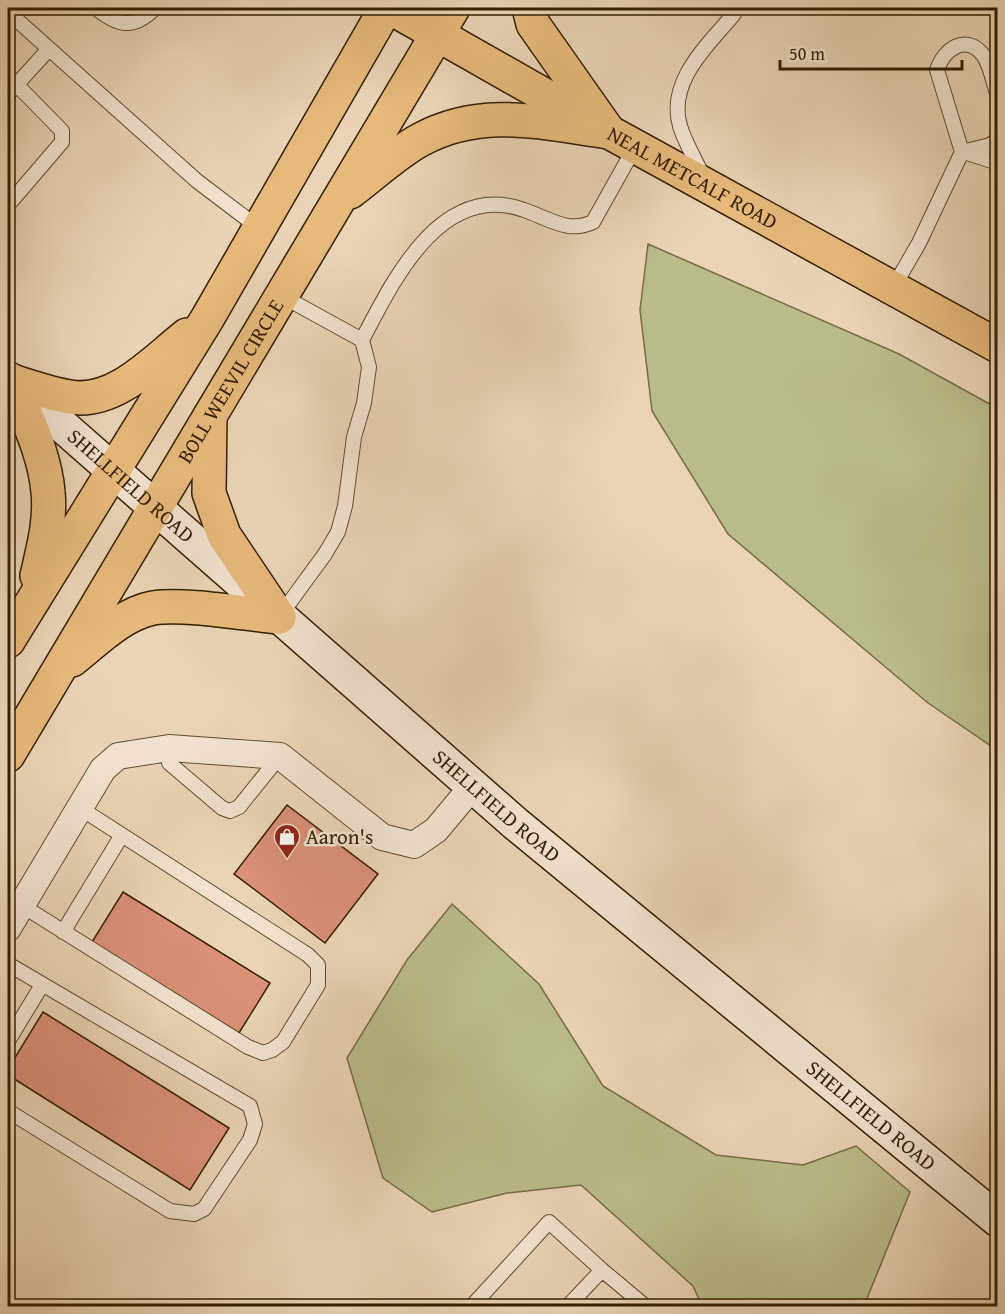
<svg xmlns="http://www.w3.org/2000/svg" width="1005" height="1314" font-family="'Gentium Book Plus',serif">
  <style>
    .green { fill: #babc8c; stroke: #766d46; stroke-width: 1.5 }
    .building { fill: #db907a; stroke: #331e00; stroke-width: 1.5 }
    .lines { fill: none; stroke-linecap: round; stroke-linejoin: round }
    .lane-casing { stroke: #614c2e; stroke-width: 16 }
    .street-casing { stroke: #614c2e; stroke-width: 28 }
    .secondary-casing { stroke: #331e00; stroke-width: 36 }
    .primary-casing { stroke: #331e00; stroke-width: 36 }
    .highway-casing { stroke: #331e00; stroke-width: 36 }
    .lane { stroke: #f2e3d0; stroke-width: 14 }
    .street { stroke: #f2e3d0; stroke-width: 26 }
    .secondary { stroke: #f2e3d0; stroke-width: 33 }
    .primary { stroke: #e6ba7b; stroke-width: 33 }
    .highway { stroke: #e6ba7b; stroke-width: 33 }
    .labels { text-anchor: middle; stroke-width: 5; stroke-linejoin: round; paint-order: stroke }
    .street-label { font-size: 21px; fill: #331e00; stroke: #f2e3d0 }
    .poi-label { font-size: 21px; fill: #331e00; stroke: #f2e3d0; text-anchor: start }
  </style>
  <rect width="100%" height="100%" fill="#ebd4b6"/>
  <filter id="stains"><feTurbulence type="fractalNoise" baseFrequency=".00333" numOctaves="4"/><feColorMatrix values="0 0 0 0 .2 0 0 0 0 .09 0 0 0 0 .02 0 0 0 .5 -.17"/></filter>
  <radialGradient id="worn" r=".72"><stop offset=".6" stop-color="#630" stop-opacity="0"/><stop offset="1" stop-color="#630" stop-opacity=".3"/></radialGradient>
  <!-- green -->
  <path class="green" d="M 648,244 L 899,354 L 997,408 L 997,750 L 928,703 L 728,534 L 652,411 L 640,310 Z
    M 452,904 L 539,984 L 603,1086 L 716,1155 L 803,1165 L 856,1146 L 910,1192 L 864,1306 L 702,1306 L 693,1286 L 581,1185 L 507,1193 L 432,1212 L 383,1178 L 347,1058 L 407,960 Z"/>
  <!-- building -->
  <path class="building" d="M 287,805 L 378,874 L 325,943 L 234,874 Z
    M 123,892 L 270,983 L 239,1033 L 92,942 Z
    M 43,1012 L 229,1128 L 190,1190 L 8,1075 L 8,1069 Z"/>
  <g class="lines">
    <defs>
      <path id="lane" d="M 96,8 C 119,27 134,29 155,8
        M 8,12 L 197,181 L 259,228
        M 8,94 L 49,49
        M 962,152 L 990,145 L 998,139
        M 964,152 L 998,163
        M 703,177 C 696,160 685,143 680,126 C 667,81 708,45 734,14
        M 8,205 L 62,142 L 62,131 L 16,84
        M 893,288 L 919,243 L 962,152 L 937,70 C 944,49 966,33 983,55 C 991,66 993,83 998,96
        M 282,296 L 362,340 C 393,281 441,180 524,210 C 548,218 568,234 593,222 L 635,147
        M 279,617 L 325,554 L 338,532 L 345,506 L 354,437 L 364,403 L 369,367 L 362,340
        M 169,748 L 169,763 L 222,808 L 230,811 L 239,807 L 280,756
        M 21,905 L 248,1047 L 263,1053 L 272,1050 L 283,1042 L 318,985 L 318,965 L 308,955 L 80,808
        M 63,932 L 122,835
        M 8,964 L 250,1106 L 255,1124 L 250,1140 L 204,1209 L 194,1214 L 170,1211 L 8,1111
        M 8,1041 L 42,985
        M 602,1270 L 645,1306
        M 472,1306 L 549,1222 L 602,1270 L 568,1306"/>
      <path id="street" d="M 8,928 L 103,769 L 118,756 L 169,748 L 280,756 L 382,837 L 414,845 L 436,830 L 472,787"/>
      <g id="secondary">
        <path id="s1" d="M 9,379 L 516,824 L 998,1220"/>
      </g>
      <g id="primary">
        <path id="s2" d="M 391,8 L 609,132 L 998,346"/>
      </g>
      <g id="highway">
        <path d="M 529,8 L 533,24 L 609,132"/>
        <path d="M 350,192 C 373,175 396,153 420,140 C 482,106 543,123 609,132"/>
        <path d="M 12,381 C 26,417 45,454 48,492 C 51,521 43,549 37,576"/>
        <path d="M 12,381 C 31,387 51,394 70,397 C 115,405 155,360 187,335"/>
        <path d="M 210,416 L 209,493 L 224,535 L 279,617"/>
        <path d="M 8,641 L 207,319 L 386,8"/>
        <path d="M 72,660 C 96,641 122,614 153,608 C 185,603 245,614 279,617"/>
        <path id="s3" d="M 8,755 L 453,8"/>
      </g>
    </defs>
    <!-- lane casing -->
    <use href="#lane" class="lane-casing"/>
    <!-- street casing -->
    <use href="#street" class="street-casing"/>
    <!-- secondary casing -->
    <use href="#secondary" class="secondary-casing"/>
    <!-- primary casing -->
    <use href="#primary" class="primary-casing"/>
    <!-- highway casing -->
    <use href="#highway" class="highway-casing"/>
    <!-- lane -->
    <use href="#lane" class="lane"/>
    <!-- street -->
    <use href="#street" class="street"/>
    <!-- secondary -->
    <use href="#secondary" class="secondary"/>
    <!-- primary -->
    <use href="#primary" class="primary"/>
    <!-- highway -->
    <use href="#highway" class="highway"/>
  </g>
  <!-- icons -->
  <defs>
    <symbol id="shop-pin" viewBox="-11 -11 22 30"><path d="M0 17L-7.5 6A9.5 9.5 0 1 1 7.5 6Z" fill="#8f2418" stroke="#f2e3d0"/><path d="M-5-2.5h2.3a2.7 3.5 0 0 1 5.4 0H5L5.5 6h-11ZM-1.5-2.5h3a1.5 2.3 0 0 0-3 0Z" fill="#fff"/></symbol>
  </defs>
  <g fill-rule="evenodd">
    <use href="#shop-pin" x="272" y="822" width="30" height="40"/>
  </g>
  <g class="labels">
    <!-- street labels -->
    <g class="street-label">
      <text dy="7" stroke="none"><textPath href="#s2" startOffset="346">NEAL METCALF ROAD</textPath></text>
      <text dy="7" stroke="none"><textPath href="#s3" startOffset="435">BOLL WEEVIL CIRCLE</textPath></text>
      <text dy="7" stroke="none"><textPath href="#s1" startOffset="162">SHELLFIELD ROAD</textPath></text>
      <text dy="7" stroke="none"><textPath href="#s1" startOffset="648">SHELLFIELD ROAD</textPath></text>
      <text dy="7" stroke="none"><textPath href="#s1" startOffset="1134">SHELLFIELD ROAD</textPath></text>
    </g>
    <!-- poi labels -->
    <g class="poi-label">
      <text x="306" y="844">Aaron's</text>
    </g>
  </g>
  <!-- margin -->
  <rect width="1005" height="1314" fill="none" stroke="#ebd4b6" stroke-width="30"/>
  <rect x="9" y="9" width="987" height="1296" fill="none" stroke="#331e00" stroke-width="3"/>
  <rect x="15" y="15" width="975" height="1284" fill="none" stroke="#331e00" stroke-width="1.5"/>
  <!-- scale -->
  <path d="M780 60v9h182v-9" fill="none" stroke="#331e00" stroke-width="3"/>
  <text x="789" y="60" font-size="18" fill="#331e00" stroke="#f2e3d0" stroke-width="4.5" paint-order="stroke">50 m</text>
  <rect width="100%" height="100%" filter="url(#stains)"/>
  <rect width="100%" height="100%" fill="url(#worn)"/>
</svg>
